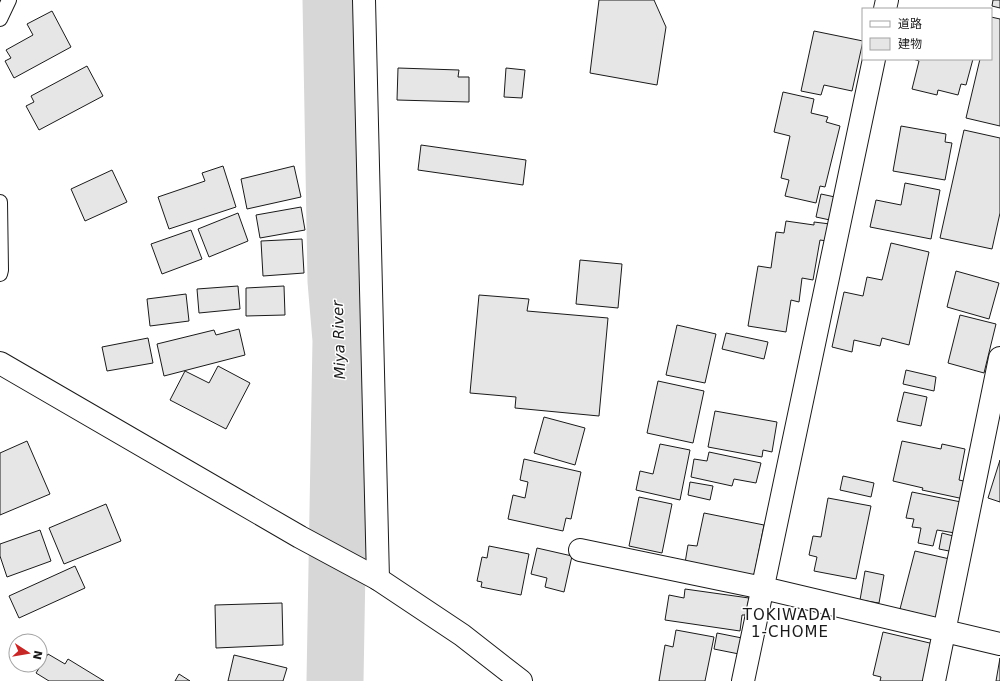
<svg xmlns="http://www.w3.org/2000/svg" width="1000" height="681" font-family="'DejaVu Sans','Noto Sans JP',sans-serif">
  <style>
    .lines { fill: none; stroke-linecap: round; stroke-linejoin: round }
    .river { stroke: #d7d7d7; stroke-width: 57 }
    .building { fill: #e6e6e6; stroke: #1a1a1a }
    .service-casing { stroke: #1a1a1a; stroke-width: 16 }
    .minor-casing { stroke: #1a1a1a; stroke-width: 24 }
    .tertiary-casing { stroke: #1a1a1a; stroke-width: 24 }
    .service { stroke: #fff; stroke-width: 14 }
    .minor { stroke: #fff; stroke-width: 22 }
    .tertiary { stroke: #fff; stroke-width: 22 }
    .labels { text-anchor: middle; stroke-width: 3; stroke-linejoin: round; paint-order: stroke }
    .water-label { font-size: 15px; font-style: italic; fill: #1a1a1a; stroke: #fff }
    .neighbourhood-label { font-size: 15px; letter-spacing: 1px; fill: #1a1a1a; stroke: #fff }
  </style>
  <rect width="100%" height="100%" fill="#fff"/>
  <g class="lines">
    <!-- river -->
    <path class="river" d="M 331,0 L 336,281 L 341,340 L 335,681"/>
  </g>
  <!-- building -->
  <path class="building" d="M 599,0 L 654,0 L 666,27 L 657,85 L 590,73 Z
    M 993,0 L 1000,0 L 1000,8 L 992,6 Z
    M 52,11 L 71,47 L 14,78 L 5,61 L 11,58 L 6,50 L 33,35 L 27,24 Z
    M 991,17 L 1000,19 L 1000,126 L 966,118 L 980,59 L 991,59 Z
    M 814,31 L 863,41 L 852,91 L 824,85 L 821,95 L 801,91 Z
    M 913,59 L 973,59 L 966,85 L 961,84 L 958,95 L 938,90 L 937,95 L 912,89 L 919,61 Z
    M 87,66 L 103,96 L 39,130 L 26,106 L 34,102 L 31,96 Z
    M 398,68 L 459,70 L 458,77 L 469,77 L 469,102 L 397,100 Z
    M 506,68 L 525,70 L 522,98 L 504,97 Z
    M 783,92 L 814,99 L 811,113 L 828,117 L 826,122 L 840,126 L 825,187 L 820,186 L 816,203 L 785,196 L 789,180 L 781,178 L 790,136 L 774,132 Z
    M 901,126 L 946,134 L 945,142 L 952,143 L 945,180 L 893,171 Z
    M 964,130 L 1000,138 L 1000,213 L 992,249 L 940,238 Z
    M 421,145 L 526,160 L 523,185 L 418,170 Z
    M 223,166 L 236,207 L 169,229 L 158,197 L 205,181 L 202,173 Z
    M 294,166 L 301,197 L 247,209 L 241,179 Z
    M 112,170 L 127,202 L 85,221 L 71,189 Z
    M 905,183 L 940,190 L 931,239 L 870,227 L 876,200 L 901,205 Z
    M 821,194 L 835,197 L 830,220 L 816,217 Z
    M 301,207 L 305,230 L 260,238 L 256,215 Z
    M 238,213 L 248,241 L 209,257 L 198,229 Z
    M 786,221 L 814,225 L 814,222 L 830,224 L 827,241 L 820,240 L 813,280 L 802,278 L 799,302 L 791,300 L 786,332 L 748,326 L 758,266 L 771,268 L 776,232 L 784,233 Z
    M 191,230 L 202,259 L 162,274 L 151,244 Z
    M 302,239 L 304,273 L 263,276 L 261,241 Z
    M 891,243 L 929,252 L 909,345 L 882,338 L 880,346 L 854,340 L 852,352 L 832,347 L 844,292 L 863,296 L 867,277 L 882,280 Z
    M 580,260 L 622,264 L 618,308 L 576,304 Z
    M 956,271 L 999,283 L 989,319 L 947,307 Z
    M 238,286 L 240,309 L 199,313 L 197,289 Z
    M 284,286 L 285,315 L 246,316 L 246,288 Z
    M 186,294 L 189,321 L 150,326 L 147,299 Z
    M 479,295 L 529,299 L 527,311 L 608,318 L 599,416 L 515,408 L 516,397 L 470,393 Z
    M 960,315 L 996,324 L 984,373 L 948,363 Z
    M 677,325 L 716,334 L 705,383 L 666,375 Z
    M 239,329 L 245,355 L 164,376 L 157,344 L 214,330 L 216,335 Z
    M 726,333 L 768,342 L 764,359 L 722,349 Z
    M 148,338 L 153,363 L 107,371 L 102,347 Z
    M 218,366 L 250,383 L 226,429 L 170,400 L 185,371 L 209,383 Z
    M 906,370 L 936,377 L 934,391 L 903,384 Z
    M 658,381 L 704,391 L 693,443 L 647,433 Z
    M 904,392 L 927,397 L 921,426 L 897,421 Z
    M 715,411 L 777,422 L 772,452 L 763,450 L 762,457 L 708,447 Z
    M 544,417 L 585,428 L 575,465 L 534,453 Z
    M 27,441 L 50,494 L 0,515 L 0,453 Z
    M 902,441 L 941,449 L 942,444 L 965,449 L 959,480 L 968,482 L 964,499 L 922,490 L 923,488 L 893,481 Z
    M 660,444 L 690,450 L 680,500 L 636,490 L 640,471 L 653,474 Z
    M 709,452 L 761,463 L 756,483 L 734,479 L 732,486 L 691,477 L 694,459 L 707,461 Z
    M 524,459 L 581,472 L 571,519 L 566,518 L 563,531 L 508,519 L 513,495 L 525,498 L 528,482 L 520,480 Z
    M 1000,460 L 1000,502 L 988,498 Z
    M 843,476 L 874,483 L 871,497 L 840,490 Z
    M 690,482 L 713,486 L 710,500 L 688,495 Z
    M 912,492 L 961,502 L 955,533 L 937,530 L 933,546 L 918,543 L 921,528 L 912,527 L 914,519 L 906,518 Z
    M 639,497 L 672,504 L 662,553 L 629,546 Z
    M 828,498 L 871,506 L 856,579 L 814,571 L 817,557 L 809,555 L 813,536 L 821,537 Z
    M 106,504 L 121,541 L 64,564 L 49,528 Z
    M 704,513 L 764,525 L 754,576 L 685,563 L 688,545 L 697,546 Z
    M 40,530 L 51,561 L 7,577 L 0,556 L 0,544 Z
    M 942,533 L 957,537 L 954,552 L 939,549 Z
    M 489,546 L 529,554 L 521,595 L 481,587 L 482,582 L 477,581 L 482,557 L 487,558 Z
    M 537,548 L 572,556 L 564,592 L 545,587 L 547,578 L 531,574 Z
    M 915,551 L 954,560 L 940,619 L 900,609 Z
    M 75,566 L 85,588 L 19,618 L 9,596 Z
    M 865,571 L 884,575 L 879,603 L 860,600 Z
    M 685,589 L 749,598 L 746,615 L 742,615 L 740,631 L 665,620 L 669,595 L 684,598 Z
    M 282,603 L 283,645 L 216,648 L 215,605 Z
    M 676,630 L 714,637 L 705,681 L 659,681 L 665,645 L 673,647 Z
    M 883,632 L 934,644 L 925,681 L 880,681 L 881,677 L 873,675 Z
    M 717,633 L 742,638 L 739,654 L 714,649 Z
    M 48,654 L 65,664 L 68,659 L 104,681 L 49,681 L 36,673 Z
    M 234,655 L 287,668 L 283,681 L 228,681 Z
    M 1000,658 L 1000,681 L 996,681 Z
    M 179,674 L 190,681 L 175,681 Z"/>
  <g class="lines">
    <defs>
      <path id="service" d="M 0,19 L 9,0
        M 0,202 L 1,270 L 0,274"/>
      <path id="minor" d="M 364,0 L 378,579
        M 885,9 L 887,0
        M 580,550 L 763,588 L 1000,644
        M 743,681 L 874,59
        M 934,681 L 1000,358"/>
      <path id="tertiary" d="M 0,363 L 300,537 L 378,579 L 462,635 L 521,681"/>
    </defs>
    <!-- service casing -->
    <use href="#service" class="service-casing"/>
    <!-- minor casing -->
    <use href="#minor" class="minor-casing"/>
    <!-- tertiary casing -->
    <use href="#tertiary" class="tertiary-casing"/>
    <!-- service -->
    <use href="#service" class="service"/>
    <!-- minor -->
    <use href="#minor" class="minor"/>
    <!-- tertiary -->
    <use href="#tertiary" class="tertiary"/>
  </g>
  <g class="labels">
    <!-- water labels -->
    <g class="water-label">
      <text transform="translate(339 340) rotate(-92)" y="5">Miya River</text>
    </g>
    <!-- neighbourhood labels -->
    <g class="neighbourhood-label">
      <text x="790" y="620">TOKIWADAI<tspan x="790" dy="17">1-CHOME</tspan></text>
    </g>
  </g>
  <!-- legend -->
  <rect x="862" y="8" width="130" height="52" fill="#ffffff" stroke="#a3a3a3"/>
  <rect x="870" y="21" width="20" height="6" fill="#ffffff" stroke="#a3a3a3"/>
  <text x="898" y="28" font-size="12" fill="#1a1a1a">道路</text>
  <rect x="870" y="38" width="20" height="12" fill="#e6e6e6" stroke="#a3a3a3"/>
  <text x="898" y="48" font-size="12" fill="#1a1a1a">建物</text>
  <!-- north arrow -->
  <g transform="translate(28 653) rotate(102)"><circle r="19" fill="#ffffff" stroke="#a3a3a3"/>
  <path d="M0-3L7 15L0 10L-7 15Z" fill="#c62828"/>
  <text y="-6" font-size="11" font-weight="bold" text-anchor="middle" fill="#1a1a1a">N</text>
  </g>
</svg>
